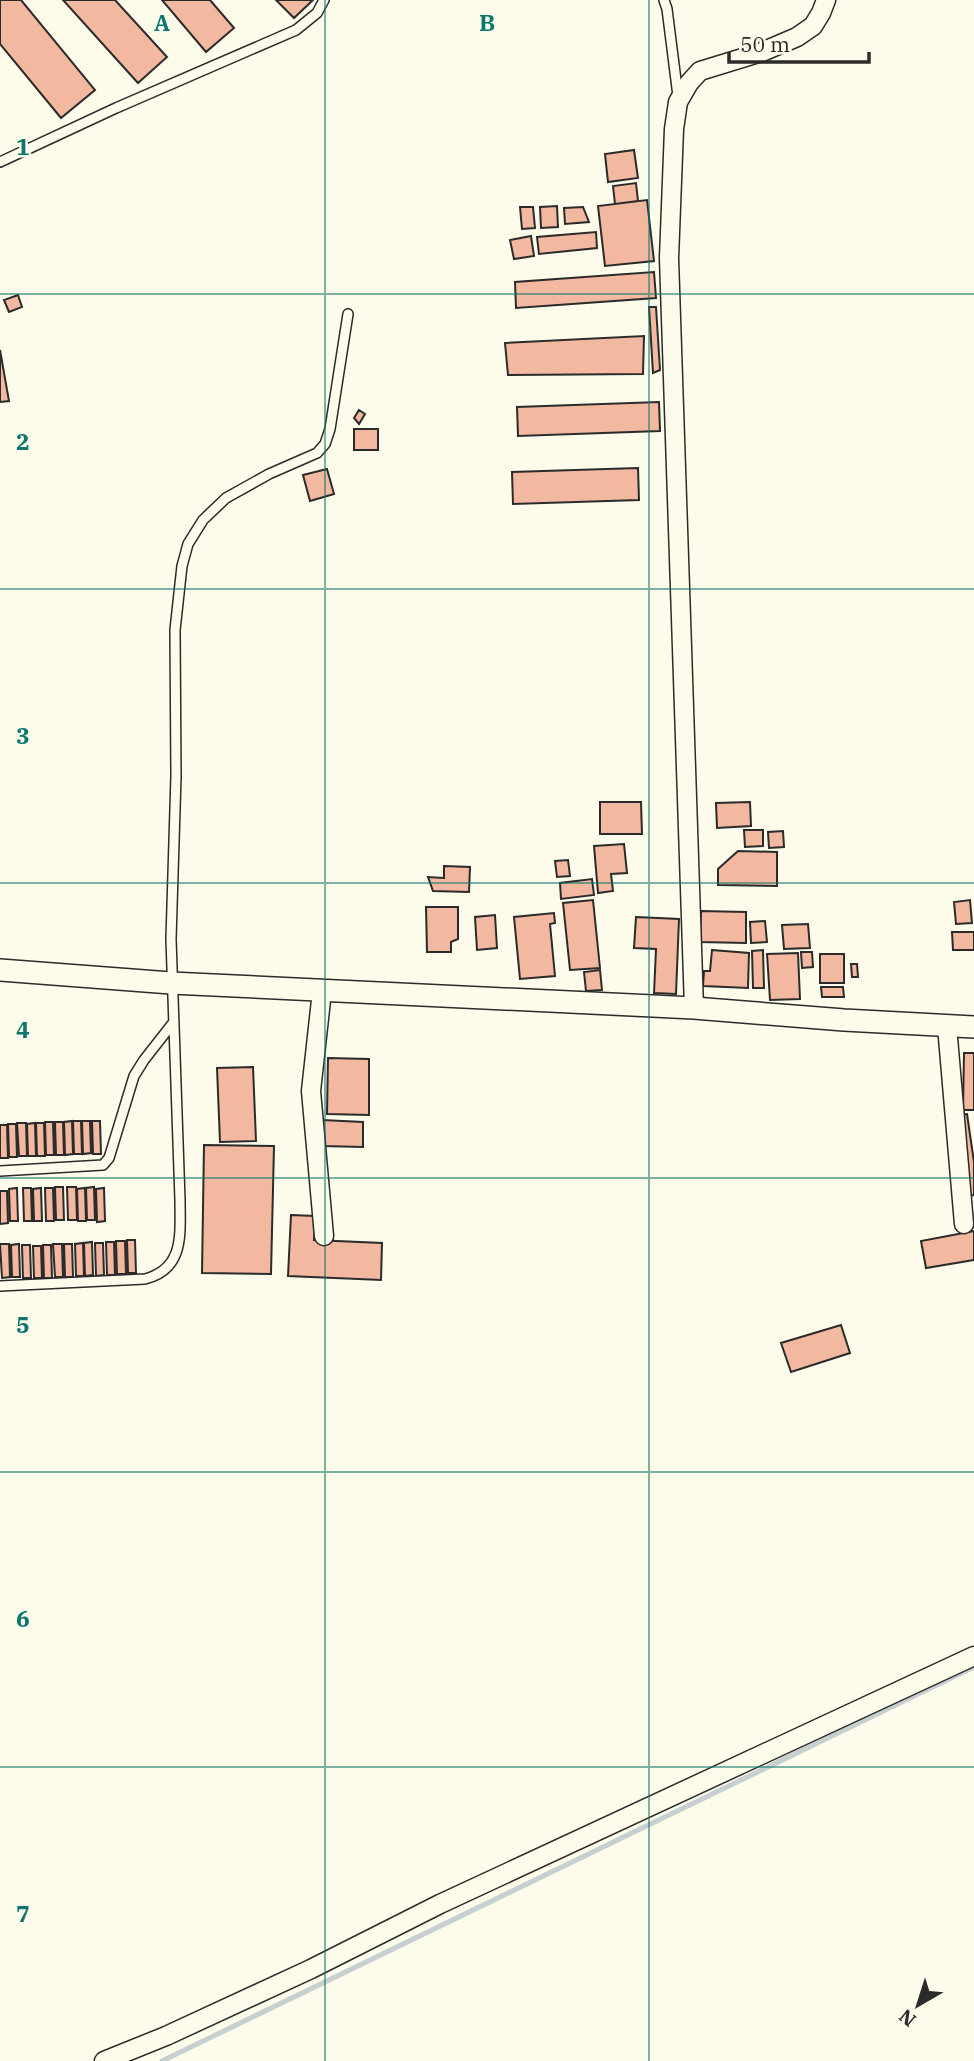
<svg xmlns="http://www.w3.org/2000/svg" width="974" height="2061" font-family="'IBM Plex Serif',serif">
  <style>
    .lines { fill: none; stroke-linecap: round; stroke-linejoin: round }
    .stream { stroke: #c7d0d0; stroke-width: 5 }
    .building { fill: #f2b8a0; stroke: #2b2b2b; stroke-width: 2 }
    .service-casing { stroke: #2b2b2b; stroke-width: 12 }
    .minor-casing { stroke: #2b2b2b; stroke-width: 21 }
    .tertiary-casing { stroke: #2b2b2b; stroke-width: 24 }
    .service { stroke: #fdfbea; stroke-width: 9 }
    .minor { stroke: #fdfbea; stroke-width: 18 }
    .tertiary { stroke: #fdfbea; stroke-width: 21 }
    .grid { fill: none; stroke: #0f766e; stroke-width: 2; stroke-opacity: 0.55 }
    .grid-label { font-size: 23px; text-anchor: middle; font-weight: bold; fill: #0f766e; stroke: #fdfbea; stroke-width: 5; stroke-linejoin: round; paint-order: stroke }
  </style>
  <rect width="100%" height="100%" fill="#fdfbea"/>
  <g class="lines">
    <!-- stream -->
    <path class="stream" d="M 162,2061 L 974,1667"/>
  </g>
  <!-- building -->
  <path class="building" d="M 0,0 L 21,0 L 95,90 L 61,118 L 0,44 Z
    M 63,0 L 115,0 L 167,57 L 138,83 Z
    M 162,0 L 210,0 L 234,28 L 206,52 Z
    M 276,0 L 313,0 L 294,18 Z
    M 634,150 L 638,178 L 608,182 L 605,154 Z
    M 636,183 L 638,201 L 615,204 L 613,186 Z
    M 647,200 L 654,261 L 605,266 L 598,206 Z
    M 557,206 L 558,227 L 541,228 L 540,207 Z
    M 520,207 L 533,207 L 535,228 L 522,229 Z
    M 583,207 L 589,222 L 565,224 L 564,208 Z
    M 596,232 L 597,248 L 539,254 L 537,237 Z
    M 531,236 L 534,256 L 514,259 L 510,240 Z
    M 654,272 L 656,298 L 516,308 L 515,282 Z
    M 18,295 L 22,307 L 9,312 L 4,300 Z
    M 649,307 L 656,307 L 660,370 L 653,373 Z
    M 644,336 L 643,374 L 508,375 L 505,343 Z
    M 0,350 L 9,401 L 0,402 Z
    M 659,402 L 660,431 L 518,436 L 517,407 Z
    M 359,410 L 365,414 L 359,424 L 354,418 Z
    M 354,429 L 378,429 L 378,450 L 354,450 Z
    M 638,468 L 639,500 L 513,504 L 512,472 Z
    M 327,469 L 334,494 L 310,501 L 303,475 Z
    M 600,802 L 641,802 L 642,834 L 600,834 Z
    M 750,802 L 751,826 L 717,828 L 716,803 Z
    M 744,830 L 763,830 L 763,846 L 745,847 Z
    M 783,831 L 784,847 L 769,848 L 768,832 Z
    M 624,844 L 627,873 L 611,874 L 613,891 L 598,893 L 594,846 Z
    M 738,851 L 777,852 L 777,886 L 718,885 L 718,869 Z
    M 568,860 L 570,876 L 557,877 L 555,861 Z
    M 444,866 L 470,867 L 469,892 L 433,891 L 428,877 L 444,878 Z
    M 592,879 L 594,895 L 561,899 L 560,883 Z
    M 593,900 L 600,968 L 570,970 L 563,903 Z
    M 970,900 L 972,923 L 956,924 L 954,902 Z
    M 426,907 L 458,907 L 458,939 L 451,942 L 451,952 L 427,952 Z
    M 701,911 L 746,912 L 746,943 L 700,942 Z
    M 554,913 L 555,923 L 550,924 L 555,976 L 520,979 L 514,917 Z
    M 495,915 L 497,948 L 477,950 L 475,917 Z
    M 636,917 L 679,919 L 676,994 L 654,993 L 656,949 L 634,948 Z
    M 765,921 L 767,942 L 751,943 L 750,922 Z
    M 808,924 L 810,948 L 784,949 L 782,925 Z
    M 952,932 L 974,932 L 974,950 L 953,950 Z
    M 712,950 L 749,953 L 748,988 L 703,986 L 704,971 L 710,971 Z
    M 763,950 L 764,988 L 753,988 L 752,951 Z
    M 801,952 L 812,952 L 813,967 L 802,968 Z
    M 798,953 L 800,999 L 770,1000 L 767,954 Z
    M 820,954 L 844,954 L 844,983 L 820,983 Z
    M 851,964 L 857,964 L 858,977 L 852,977 Z
    M 600,970 L 602,990 L 586,991 L 584,972 Z
    M 821,987 L 843,987 L 844,997 L 822,997 Z
    M 964,1053 L 974,1053 L 974,1110 L 963,1110 Z
    M 328,1058 L 369,1059 L 369,1115 L 327,1114 Z
    M 253,1067 L 256,1141 L 220,1142 L 217,1068 Z
    M 967,1114 L 974,1162 L 974,1195 L 969,1196 L 957,1115 Z
    M 322,1120 L 363,1122 L 363,1147 L 322,1146 Z
    M 72,1121 L 73,1154 L 65,1155 L 64,1122 Z
    M 73,1121 L 81,1121 L 82,1154 L 74,1154 Z
    M 82,1121 L 90,1121 L 91,1153 L 83,1154 Z
    M 92,1121 L 100,1121 L 101,1154 L 93,1154 Z
    M 45,1122 L 53,1122 L 54,1155 L 46,1155 Z
    M 55,1122 L 63,1122 L 64,1155 L 56,1155 Z
    M 17,1123 L 26,1123 L 27,1156 L 19,1156 Z
    M 35,1123 L 36,1156 L 28,1156 L 27,1124 Z
    M 36,1123 L 44,1123 L 45,1156 L 37,1156 Z
    M 8,1124 L 16,1124 L 17,1157 L 9,1157 Z
    M 0,1125 L 7,1125 L 8,1158 L 0,1158 Z
    M 204,1145 L 274,1146 L 271,1274 L 202,1273 Z
    M 55,1187 L 63,1187 L 64,1220 L 56,1220 Z
    M 67,1187 L 76,1187 L 77,1220 L 68,1220 Z
    M 94,1187 L 95,1220 L 87,1220 L 86,1188 Z
    M 17,1188 L 18,1221 L 10,1221 L 9,1189 Z
    M 23,1188 L 31,1188 L 32,1221 L 24,1221 Z
    M 41,1188 L 42,1221 L 34,1221 L 33,1189 Z
    M 45,1188 L 53,1188 L 54,1221 L 46,1221 Z
    M 85,1188 L 86,1221 L 78,1221 L 77,1189 Z
    M 104,1188 L 105,1221 L 97,1222 L 96,1189 Z
    M 0,1191 L 7,1191 L 8,1223 L 0,1224 Z
    M 291,1215 L 315,1216 L 314,1240 L 382,1243 L 381,1280 L 288,1276 Z
    M 974,1231 L 974,1260 L 926,1268 L 921,1241 Z
    M 127,1240 L 135,1240 L 136,1273 L 128,1273 Z
    M 116,1241 L 125,1241 L 126,1274 L 117,1274 Z
    M 92,1242 L 93,1275 L 85,1276 L 84,1243 Z
    M 106,1242 L 114,1242 L 115,1275 L 107,1275 Z
    M 83,1243 L 84,1276 L 76,1276 L 75,1244 Z
    M 95,1243 L 103,1243 L 104,1275 L 96,1276 Z
    M 0,1244 L 9,1244 L 10,1277 L 2,1278 Z
    M 19,1244 L 20,1277 L 12,1277 L 11,1245 Z
    M 53,1244 L 62,1244 L 63,1277 L 55,1277 Z
    M 64,1244 L 72,1244 L 73,1277 L 65,1277 Z
    M 22,1245 L 30,1245 L 31,1278 L 23,1278 Z
    M 43,1245 L 51,1245 L 52,1278 L 44,1278 Z
    M 33,1246 L 41,1246 L 42,1278 L 34,1278 Z
    M 841,1325 L 850,1353 L 791,1372 L 781,1343 Z"/>
  <g class="lines">
    <defs>
      <path id="service" d="M 664,0 L 667,9 L 678,96
        M 0,162 L 116,108 L 296,30 L 317,13 L 324,0
        M 0,1171 L 103,1165 L 109,1158 L 134,1076 L 144,1060 L 173,1023
        M 0,1286 L 145,1279 C 185,1269 180,1233 180,1200 L 171,939 L 176,776 L 175,630 L 182,566 L 188,544 L 203,520 L 226,498 L 269,474 L 317,453 L 325,444 L 330,429 L 348,314"/>
      <path id="minor" d="M 322,991 L 311,1091 L 324,1236
        M 694,1008 L 669,258 L 674,129 L 678,102 L 689,83 L 700,71 L 762,52 L 797,37 L 813,26 L 821,13 L 826,0
        M 947,1026 L 964,1224
        M 104,2061 L 166,2036 L 311,1969 L 440,1904 L 974,1656"/>
      <path id="tertiary" d="M 0,970 L 171,983 L 694,1008 L 844,1020 L 974,1027"/>
    </defs>
    <!-- service casing -->
    <use href="#service" class="service-casing"/>
    <!-- minor casing -->
    <use href="#minor" class="minor-casing"/>
    <!-- tertiary casing -->
    <use href="#tertiary" class="tertiary-casing"/>
    <!-- service -->
    <use href="#service" class="service"/>
    <!-- minor -->
    <use href="#minor" class="minor"/>
    <!-- tertiary -->
    <use href="#tertiary" class="tertiary"/>
  </g>
  <!-- grid -->
  <path class="grid" d="M 325,0 L 325,2061M 649,0 L 649,2061M 0,294 L 974,294M 0,589 L 974,589M 0,883 L 974,883M 0,1178 L 974,1178M 0,1472 L 974,1472M 0,1767 L 974,1767"/>
  <g class="grid-label">
    <text x="162" y="31">A</text>
    <text x="487" y="31">B</text>
    <text x="23" y="155">1</text>
    <text x="23" y="450">2</text>
    <text x="23" y="744">3</text>
    <text x="23" y="1038">4</text>
    <text x="23" y="1333">5</text>
    <text x="23" y="1627">6</text>
    <text x="23" y="1922">7</text>
  </g>
  <!-- north arrow -->
  <g transform="translate(918 2005) rotate(219)" stroke="#fdfbea" stroke-width="5" paint-order="stroke">
  <path d="M0-5L12 26L0 18L-12 26Z" fill="#2b2b2b"/>
  <text y="-10" font-size="19" font-weight="bold" text-anchor="middle" fill="#2b2b2b">N</text>
  </g>
  <!-- scale -->
  <path d="M729 52v10h140v-10" fill="none" stroke="#2b2b2b" stroke-width="3.5"/>
  <text x="740" y="52" font-size="21" fill="#2b2b2b" stroke="#fdfbea" stroke-width="5" paint-order="stroke">50 m</text>
</svg>
